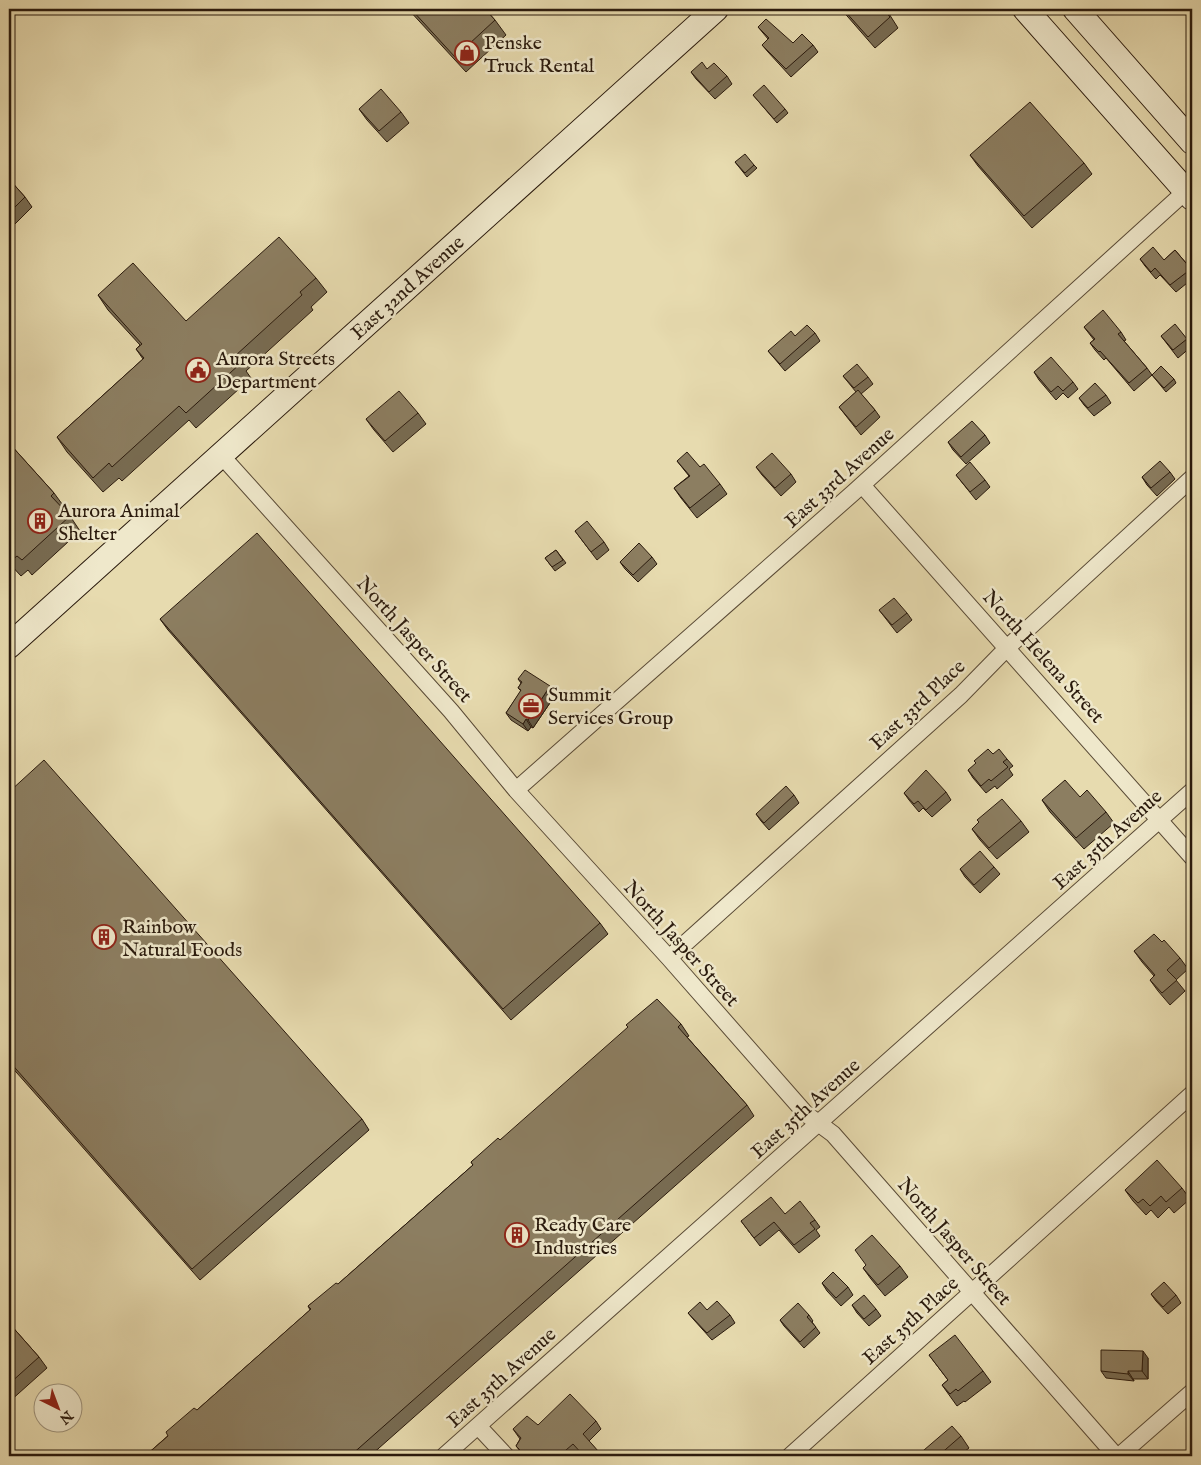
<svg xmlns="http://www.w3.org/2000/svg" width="1201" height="1465" font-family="'IM FELL English',serif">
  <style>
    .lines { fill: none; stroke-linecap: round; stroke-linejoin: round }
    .street-casing { stroke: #594a36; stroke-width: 18 }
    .secondary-casing { stroke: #2a1a0d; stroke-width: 26 }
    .street { stroke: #efe8cb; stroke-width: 16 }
    .secondary { stroke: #efe8cb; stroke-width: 24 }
    .wall { fill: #786c53; stroke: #2a1a0d }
    .shaded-wall { fill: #625844; stroke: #2a1a0d }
    .building { fill: #8c7e61; stroke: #2a1a0d }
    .labels { text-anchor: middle; stroke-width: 5; stroke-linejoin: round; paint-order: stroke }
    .poi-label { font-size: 20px; fill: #2a1a0d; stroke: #efe8cb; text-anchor: start }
    .street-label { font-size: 20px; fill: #2a1a0d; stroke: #efe8cb }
  </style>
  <rect width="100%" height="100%" fill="#e7dbaf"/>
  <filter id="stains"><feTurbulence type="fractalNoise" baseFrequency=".004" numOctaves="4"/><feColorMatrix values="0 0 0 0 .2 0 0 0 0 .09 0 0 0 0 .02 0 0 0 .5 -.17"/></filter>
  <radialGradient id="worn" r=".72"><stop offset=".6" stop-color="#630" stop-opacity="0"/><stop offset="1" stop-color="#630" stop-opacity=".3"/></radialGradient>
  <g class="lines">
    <defs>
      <path id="street" d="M 220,454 L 451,711 L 516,790 L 669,958 L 806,1114 L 833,1134 L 1116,1456
        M 862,485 L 1192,857
        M 516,790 L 853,493 L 1186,191
        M 669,958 L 961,695 L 1008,647 L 1192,478
        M 478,1426 L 506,1456
        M 444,1456 L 1192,791
        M 790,1456 L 1192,1094
        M 1119,1456 L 1192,1392"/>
      <path id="secondary" d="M 1025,9 L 1192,198
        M 1075,9 L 1192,142
        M 9,646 L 716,9"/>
    </defs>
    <!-- street casing -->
    <use href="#street" class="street-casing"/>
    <!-- secondary casing -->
    <use href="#secondary" class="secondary-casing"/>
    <!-- street -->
    <use href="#street" class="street"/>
    <!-- secondary -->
    <use href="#secondary" class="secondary"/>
  </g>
  <!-- wall -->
  <path class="wall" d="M 408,9 L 485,9 L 495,20 L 506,35 L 466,72 Z
    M 841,9 L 886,9 L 898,28 L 875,48 Z
    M 1186,9 L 1192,9 L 1192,16 Z
    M 758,27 L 793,43 L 813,45 L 818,52 L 791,77 L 768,52 L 762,45 L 768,39 Z
    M 707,69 L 727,76 L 732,84 L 715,99 L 696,79 L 691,72 Z
    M 753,95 L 785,109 L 788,113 L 777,123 Z
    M 359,109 L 401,112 L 409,123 L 387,142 L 367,120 Z
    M 970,155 L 1084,163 L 1092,174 L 1032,228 L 978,166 Z
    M 735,162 L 754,165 L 757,168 L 747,177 Z
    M 9,179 L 25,197 L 32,207 L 9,230 Z
    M 1175,250 L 1192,270 L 1192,279 L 1176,292 L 1160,275 L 1156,279 L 1145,266 L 1140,259 L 1164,260 Z
    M 316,278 L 327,292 L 311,307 L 313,310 L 246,371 L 251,378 L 196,428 L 189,420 L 122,481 L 119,478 L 103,492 L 67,452 L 57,437 L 143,359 L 136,349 L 140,345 L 108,310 L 98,295 L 186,321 Z
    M 1084,327 L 1121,332 L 1126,340 L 1124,341 L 1147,368 L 1152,375 L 1174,379 L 1176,383 L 1166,392 L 1152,375 L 1134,391 L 1106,358 L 1104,360 L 1095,350 L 1090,343 L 1094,340 Z
    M 815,333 L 820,341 L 785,371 L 774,358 L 768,351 L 795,336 Z
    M 1161,336 L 1187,339 L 1192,346 L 1178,358 Z
    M 1034,372 L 1073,382 L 1078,389 L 1068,398 L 1063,393 L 1056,400 L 1039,380 Z
    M 843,376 L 868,377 L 873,384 L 861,394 L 875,410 L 880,417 L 861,435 L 839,407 L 856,392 Z
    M 1106,395 L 1111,403 L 1094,416 L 1084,405 L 1079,398 Z
    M 418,413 L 426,424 L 393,452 L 374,430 L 366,419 Z
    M 985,435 L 990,443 L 966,464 L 953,450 L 948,442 Z
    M 9,443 L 54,493 L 65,508 L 63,509 L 70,516 L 80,531 L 32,575 L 28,570 L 21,576 L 9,563 Z
    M 677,461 L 700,467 L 720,484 L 727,494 L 697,518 L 681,498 L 674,488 L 689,476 Z
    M 756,467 L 791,474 L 796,482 L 781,496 L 762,475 Z
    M 1170,472 L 1175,479 L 1157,496 L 1147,485 L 1142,477 Z
    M 956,475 L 985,480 L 990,487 L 976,500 Z
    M 575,531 L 604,542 L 609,550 L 597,560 Z
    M 556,550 L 566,563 L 555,571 L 545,558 Z
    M 652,557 L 657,564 L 638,582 L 625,569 L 620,562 Z
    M 879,610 L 907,613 L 912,620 L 897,633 Z
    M 160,619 L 600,923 L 608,934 L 511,1020 L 168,630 Z
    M 518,679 L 556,694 L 533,728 L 531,727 L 528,731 L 511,720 L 506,713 L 521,691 L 518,688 L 521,683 Z
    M 993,754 L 1007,759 L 1013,766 L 1009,769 L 1013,775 L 997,789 L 995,786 L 986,793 L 973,778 L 968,770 Z
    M 9,792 L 362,1119 L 369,1130 L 200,1280 L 9,1064 Z
    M 946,792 L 951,800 L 932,817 L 923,808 L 919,812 L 909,800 L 904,793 Z
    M 794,795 L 799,803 L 769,830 L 761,821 L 756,814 Z
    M 1042,800 L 1106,812 L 1114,823 L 1084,849 L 1050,812 Z
    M 1021,821 L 1029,832 L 997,859 L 980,840 L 972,829 Z
    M 994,867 L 1000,874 L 980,893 L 965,877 L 960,869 Z
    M 1162,942 L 1180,958 L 1188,969 L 1176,980 L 1185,991 L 1170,1005 L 1158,991 L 1150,980 L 1154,976 L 1142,962 L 1134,951 Z
    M 681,1024 L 689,1036 L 687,1037 L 747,1105 L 754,1116 L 370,1456 L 145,1456 L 310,1310 L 308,1306 L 338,1284 L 473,1165 L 471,1162 L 500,1140 Z
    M 1182,1188 L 1190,1199 L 1174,1213 L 1169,1207 L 1158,1218 L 1151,1210 L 1146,1215 L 1133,1201 L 1125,1190 Z
    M 785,1214 L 815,1220 L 820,1227 L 816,1230 L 820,1236 L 799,1253 L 779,1230 L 760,1246 L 741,1221 Z
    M 900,1266 L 908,1277 L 885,1296 L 871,1279 L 863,1268 Z
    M 822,1283 L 848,1287 L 853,1295 L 841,1306 L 827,1291 Z
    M 1151,1294 L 1176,1295 L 1181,1303 L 1168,1314 L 1156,1301 Z
    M 852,1305 L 876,1309 L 881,1316 L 869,1326 L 857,1313 Z
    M 707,1310 L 730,1315 L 735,1323 L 712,1340 L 694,1320 L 688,1313 Z
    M 809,1315 L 813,1321 L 812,1322 L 820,1333 L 804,1348 L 784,1326 L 780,1320 Z
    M 9,1323 L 39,1357 L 47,1368 L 9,1402 Z
    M 929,1355 L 983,1371 L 991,1382 L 965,1402 L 964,1401 L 957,1406 L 942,1385 L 948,1380 Z
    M 1148,1358 L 1148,1379 L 1133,1379 L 1134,1381 L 1106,1378 L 1101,1371 Z
    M 596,1421 L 601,1429 L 589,1441 L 602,1456 L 583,1456 L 578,1451 L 572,1456 L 524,1456 L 516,1446 L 520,1439 L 513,1429 L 538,1425 Z
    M 961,1436 L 969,1448 L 959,1456 L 917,1456 Z"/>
  <!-- shaded-wall -->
  <path class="shaded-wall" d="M 550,686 L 556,694 L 533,728 L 528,720 Z
    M 526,719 L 531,727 L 528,731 L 523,724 Z
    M 1143,1351 L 1148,1358 L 1148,1379 L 1142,1371 Z
    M 1128,1371 L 1133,1379 L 1134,1381 L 1128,1374 Z"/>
  <!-- building -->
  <path class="building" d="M 411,9 L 485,9 L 495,20 L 455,57 Z
    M 843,9 L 883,9 L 890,17 L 868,37 Z
    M 1188,9 L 1192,9 L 1192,14 Z
    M 766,19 L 793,43 L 802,34 L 813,45 L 786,69 L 762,45 L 769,38 L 758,27 Z
    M 702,62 L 707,69 L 714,63 L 727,76 L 709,92 L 691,72 Z
    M 764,85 L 785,109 L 774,119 L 753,95 Z
    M 381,89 L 401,112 L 379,131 L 359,109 Z
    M 1030,102 L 1084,163 L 1024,216 L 970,155 Z
    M 745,154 L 754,165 L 745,173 L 735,162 Z
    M 9,179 L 25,197 L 9,213 Z
    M 279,237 L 316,278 L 300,292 L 302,295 L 235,356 L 241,363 L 186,413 L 179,406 L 112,467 L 109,463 L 93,478 L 57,437 L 144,358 L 136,349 L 142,344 L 98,295 L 133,263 L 186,321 Z
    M 1153,247 L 1164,260 L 1175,250 L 1191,269 L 1170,285 L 1155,268 L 1151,272 L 1140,259 Z
    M 1103,310 L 1121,332 L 1118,334 L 1147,368 L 1129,383 L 1100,351 L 1099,352 L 1090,343 L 1095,339 L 1084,327 Z
    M 1175,324 L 1187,339 L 1173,350 L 1161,336 Z
    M 807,325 L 815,333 L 780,364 L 768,351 L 791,331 L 795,336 Z
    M 1051,357 L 1073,382 L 1063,391 L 1058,386 L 1051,392 L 1034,372 Z
    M 857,364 L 868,377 L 854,388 L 843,376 Z
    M 1161,366 L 1174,379 L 1164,388 L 1152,375 Z
    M 1095,383 L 1106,395 L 1088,408 L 1079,398 Z
    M 858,390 L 875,410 L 856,427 L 839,407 Z
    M 399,391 L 418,413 L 385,441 L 366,419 Z
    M 972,421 L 985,435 L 961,457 L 948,442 Z
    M 9,443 L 54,493 L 51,496 L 70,516 L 22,560 L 17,556 L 11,561 L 9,559 Z
    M 687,452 L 700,467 L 704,464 L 720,484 L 690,508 L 674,488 L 690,476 L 677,461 Z
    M 772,453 L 791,474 L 775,488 L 756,467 Z
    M 1160,461 L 1170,472 L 1151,488 L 1142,477 Z
    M 970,462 L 985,480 L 970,492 L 956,475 Z
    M 587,521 L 604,542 L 591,552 L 575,531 Z
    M 257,533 L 600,923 L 503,1009 L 160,619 Z
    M 639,543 L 652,557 L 633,575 L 620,562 Z
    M 556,550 L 563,560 L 552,567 L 545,558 Z
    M 894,598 L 907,613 L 892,625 L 879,610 Z
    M 525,670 L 550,686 L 528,720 L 526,719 L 523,724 L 506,713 L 521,690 L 518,688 L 522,682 L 518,679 Z
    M 988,749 L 993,754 L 999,749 L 1007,759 L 1003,762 L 1008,767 L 991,781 L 989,779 L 981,786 L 968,770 L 976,763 L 974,761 Z
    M 44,760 L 362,1119 L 192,1269 L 9,1061 L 9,792 Z
    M 926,770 L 946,792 L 926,810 L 918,801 L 914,804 L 904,793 Z
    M 1065,780 L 1080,797 L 1087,790 L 1106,812 L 1076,838 L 1042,800 Z
    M 786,786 L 794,795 L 764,823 L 756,814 Z
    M 1002,799 L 1021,821 L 989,848 L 972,829 L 979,822 L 977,820 Z
    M 980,851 L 994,867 L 974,885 L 960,869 Z
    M 1154,934 L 1162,942 L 1164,940 L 1180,958 L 1167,970 L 1177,980 L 1162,993 L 1150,980 L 1155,975 L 1134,951 Z
    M 657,999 L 681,1024 L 678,1027 L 747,1105 L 350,1456 L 145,1456 L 168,1436 L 166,1432 L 194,1408 L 197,1410 L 311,1309 L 308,1306 L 336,1283 L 338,1284 L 473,1165 L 471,1162 L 498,1138 L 500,1140 L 628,1027 L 626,1025 Z
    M 1157,1160 L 1182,1188 L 1166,1202 L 1161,1196 L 1150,1206 L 1143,1199 L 1138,1203 L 1125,1190 Z
    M 771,1197 L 785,1214 L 800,1201 L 815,1220 L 810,1223 L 815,1229 L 794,1245 L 774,1222 L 754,1238 L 741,1221 Z
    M 872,1235 L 900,1266 L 878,1285 L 863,1268 L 866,1265 L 855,1250 Z
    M 833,1272 L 848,1287 L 836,1298 L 822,1283 Z
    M 1164,1282 L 1176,1295 L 1163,1307 L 1151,1294 Z
    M 864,1295 L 876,1309 L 864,1319 L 852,1305 Z
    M 717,1301 L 730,1315 L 707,1333 L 688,1313 L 700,1302 L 707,1310 Z
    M 798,1303 L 809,1315 L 807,1317 L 816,1327 L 800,1342 L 780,1320 Z
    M 9,1323 L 39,1357 L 9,1384 Z
    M 955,1335 L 983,1371 L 958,1391 L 956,1389 L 950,1394 L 942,1385 L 948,1380 L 929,1355 Z
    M 1101,1350 L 1143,1351 L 1142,1371 L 1128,1371 L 1128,1374 L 1101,1371 Z
    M 570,1394 L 596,1421 L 583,1434 L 599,1452 L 595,1456 L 584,1456 L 573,1444 L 559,1456 L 526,1456 L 516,1446 L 521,1438 L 513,1429 L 527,1416 L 538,1425 Z
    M 952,1426 L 961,1436 L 938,1456 L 917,1456 Z"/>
  <!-- icons -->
  <defs>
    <symbol id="shop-ring" viewBox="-11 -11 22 22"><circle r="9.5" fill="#efe8cb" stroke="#8f2418" stroke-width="1.5"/><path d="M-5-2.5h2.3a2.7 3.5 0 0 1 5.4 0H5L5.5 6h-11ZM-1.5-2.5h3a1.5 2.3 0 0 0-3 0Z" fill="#8f2418"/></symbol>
    <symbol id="civic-ring" viewBox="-11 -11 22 22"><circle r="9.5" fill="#efe8cb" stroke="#8f2418" stroke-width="1.5"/><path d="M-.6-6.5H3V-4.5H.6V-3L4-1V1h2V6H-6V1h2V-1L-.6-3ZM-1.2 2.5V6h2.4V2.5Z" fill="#8f2418"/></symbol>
    <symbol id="building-ring" viewBox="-11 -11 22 22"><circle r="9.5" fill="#efe8cb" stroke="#8f2418" stroke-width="1.5"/><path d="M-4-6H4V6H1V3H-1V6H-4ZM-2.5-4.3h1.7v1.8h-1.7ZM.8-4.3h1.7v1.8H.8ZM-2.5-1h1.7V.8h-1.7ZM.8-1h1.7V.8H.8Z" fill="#8f2418"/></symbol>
    <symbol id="office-ring" viewBox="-11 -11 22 22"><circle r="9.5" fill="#efe8cb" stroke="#8f2418" stroke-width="1.5"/><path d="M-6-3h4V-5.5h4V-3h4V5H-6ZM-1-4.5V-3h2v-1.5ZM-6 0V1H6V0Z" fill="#8f2418"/></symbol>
  </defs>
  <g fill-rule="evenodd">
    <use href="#shop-ring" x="453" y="39" width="28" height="28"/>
    <use href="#civic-ring" x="184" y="356" width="28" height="28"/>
    <use href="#building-ring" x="26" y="507" width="28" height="28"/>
    <use href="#office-ring" x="517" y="692" width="28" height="28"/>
    <use href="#building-ring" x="90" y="923" width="28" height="28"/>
    <use href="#building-ring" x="503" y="1221" width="28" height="28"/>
  </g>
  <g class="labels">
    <!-- poi labels -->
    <g class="poi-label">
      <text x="484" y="49">Penske<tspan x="484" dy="23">Truck Rental</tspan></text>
      <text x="216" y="365">Aurora Streets<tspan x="216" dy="23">Department</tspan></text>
      <text x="58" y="517">Aurora Animal<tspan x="58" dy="23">Shelter</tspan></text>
      <text x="548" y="701">Summit<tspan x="548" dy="23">Services Group</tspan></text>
      <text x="122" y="933">Rainbow<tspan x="122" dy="23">Natural Foods</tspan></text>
      <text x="534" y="1231">Ready Care<tspan x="534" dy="23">Industries</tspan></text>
    </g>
    <!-- street labels -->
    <g class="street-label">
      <text transform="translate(407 287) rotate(-42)" y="7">East 32nd Avenue</text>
      <text transform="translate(839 477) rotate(-42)" y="7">East 33rd Avenue</text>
      <text transform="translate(415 639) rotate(48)" y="7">North Jasper Street</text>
      <text transform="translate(1044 656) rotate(48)" y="7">North Helena Street</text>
      <text transform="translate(917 704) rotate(-43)" y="7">East 33rd Place</text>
      <text transform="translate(1107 839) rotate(-42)" y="7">East 35th Avenue</text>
      <text transform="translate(682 943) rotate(48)" y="7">North Jasper Street</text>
      <text transform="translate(805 1108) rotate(-42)" y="7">East 35th Avenue</text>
      <text transform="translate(955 1241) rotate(49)" y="7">North Jasper Street</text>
      <text transform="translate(910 1320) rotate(-42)" y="7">East 35th Place</text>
      <text transform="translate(501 1377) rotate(-42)" y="7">East 35th Avenue</text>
    </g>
  </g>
  <!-- margin -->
  <rect width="1201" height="1465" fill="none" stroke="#e7dbaf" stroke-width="30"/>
  <rect x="10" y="10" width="1181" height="1445" fill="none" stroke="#2a1a0d" stroke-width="2.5"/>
  <rect x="15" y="15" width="1171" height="1435" fill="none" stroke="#2a1a0d"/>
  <!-- north arrow -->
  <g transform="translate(58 1408) rotate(138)"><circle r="24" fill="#efe8cb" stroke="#a0967f"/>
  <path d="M0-4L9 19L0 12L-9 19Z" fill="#8f2418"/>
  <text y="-8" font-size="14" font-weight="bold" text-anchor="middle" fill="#2a1a0d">N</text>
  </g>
  <rect width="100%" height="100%" filter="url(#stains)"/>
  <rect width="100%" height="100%" fill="url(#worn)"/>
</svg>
